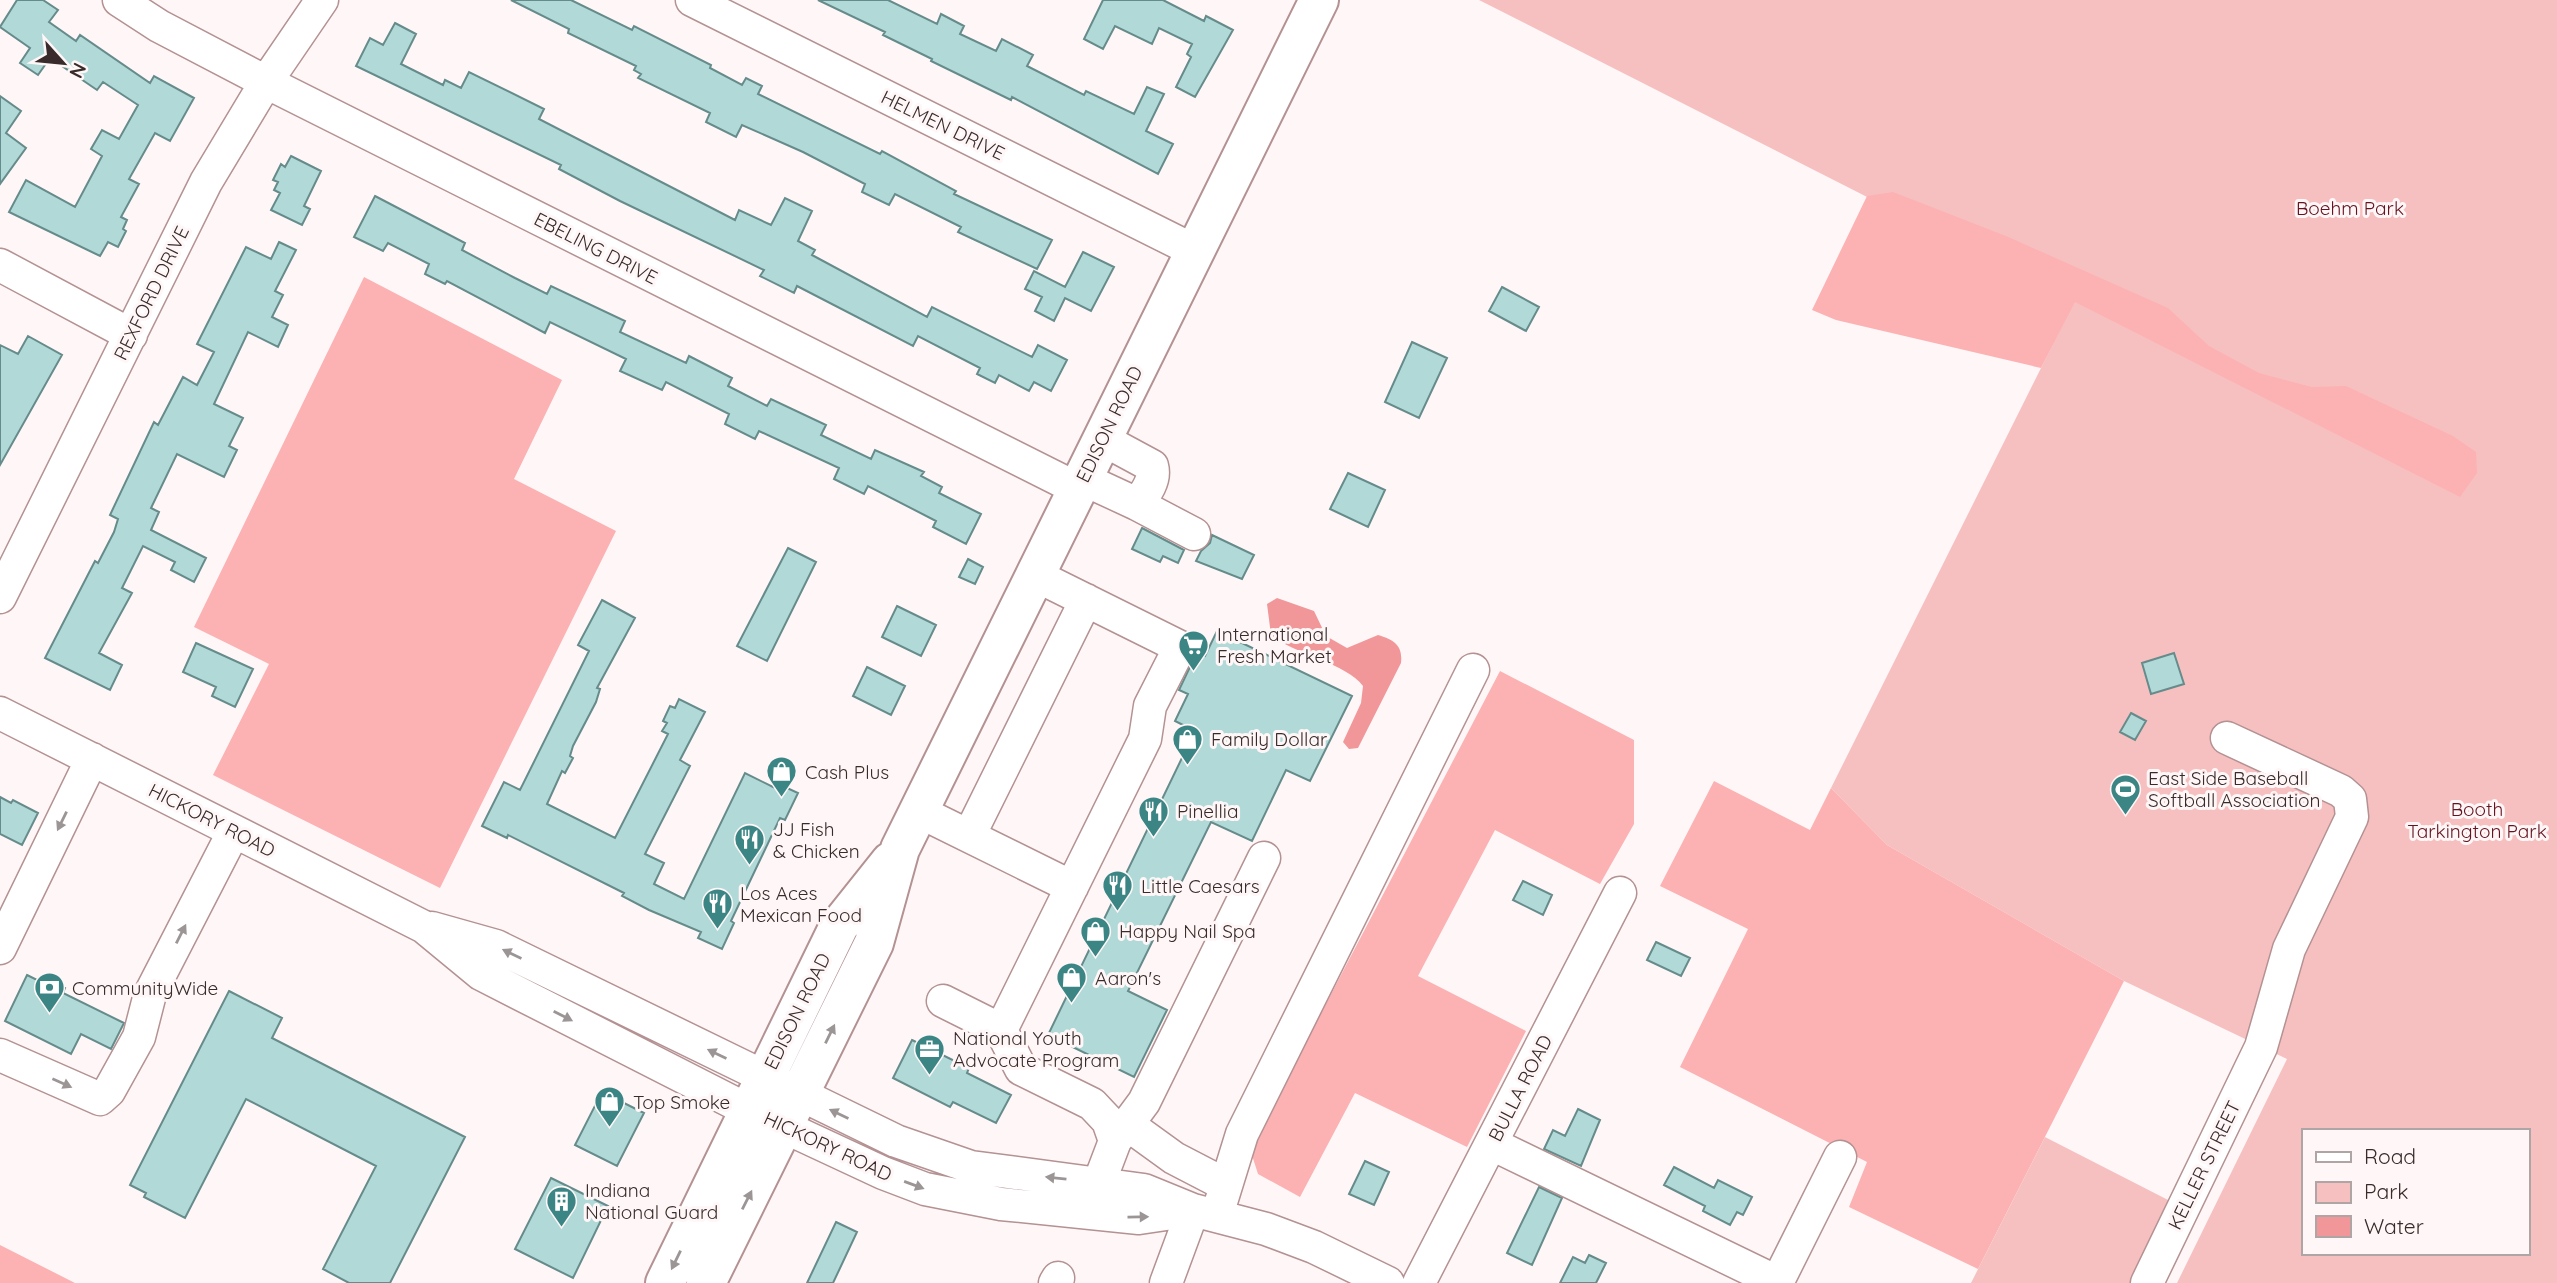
<svg xmlns="http://www.w3.org/2000/svg" width="2557" height="1283" font-family="Quicksand,sans-serif">
  <style>
    .green { fill: #f7c0c0; fill-rule: evenodd }
    .forest { fill: #fcb1b3 }
    .water { fill: #f19799 }
    .building { fill: #b1d9d8; stroke: #658b8a; stroke-width: 2 }
    .lines { fill: none; stroke-linecap: round; stroke-linejoin: round }
    .minor-casing { stroke: #b49192; stroke-width: 35 }
    .major-casing { stroke: #b49192; stroke-width: 42 }
    .minor { stroke: #fff; stroke-width: 32 }
    .major { stroke: #fff; stroke-width: 38 }
    .oneway { fill: #9c9595 }
    .labels { text-anchor: middle; stroke-width: 6; stroke-linejoin: round; paint-order: stroke }
    .street-label { font-size: 19px; fill: #392b2b; stroke: #fff7f7 }
    .park-label { font-size: 19px; fill: #641420; stroke: #fff7f7 }
    .poi-label { font-size: 19px; fill: #392b2b; stroke: #fff7f7; text-anchor: start }
  </style>
  <rect width="100%" height="100%" fill="#fff7f7"/>
  <!-- green -->
  <path class="green" d="M 1479,0 L 2557,0 L 2557,1283 L 2177,1283 L 2287,1059 L 2124,981 L 1887,845 L 1831,788 L 2074,302 ZM 2303,1131 L 2527,1131 L 2527,1253 L 2303,1253 Z
    M 2045,1137 L 2174,1203 L 2134,1283 L 1971,1283 Z"/>
  <!-- forest -->
  <path class="forest" d="M 1893,192 L 2006,236 L 2168,308 L 2209,346 L 2259,373 L 2312,387 L 2346,386 L 2453,436 L 2476,452 L 2477,473 L 2460,497 L 2075,302 L 2041,368 L 1836,320 L 1812,310 L 1867,196 Z
    M 364,277 L 562,380 L 514,479 L 616,531 L 440,888 L 213,775 L 269,664 L 194,627 Z
    M 1500,671 L 1634,740 L 1634,824 L 1600,884 L 1495,830 L 1418,976 L 1526,1031 L 1467,1147 L 1355,1093 L 1300,1197 L 1258,1174 L 1250,1149 Z
    M 1714,781 L 1810,830 L 1831,788 L 1887,845 L 2124,981 L 1978,1269 L 1849,1207 L 1867,1162 L 1680,1067 L 1748,929 L 1660,886 Z
    M 0,1245 L 75,1283 L 0,1283 Z"/>
  <!-- water -->
  <path class="water" d="M 1277,598 L 1314,611 L 1326,636 L 1347,648 L 1378,635 C 1394,640 1403,645 1401,663 L 1358,748 L 1349,749 L 1343,742 L 1361,703 L 1363,686 C 1346,663 1296,655 1271,635 L 1267,604 Z"/>
  <!-- building -->
  <path class="building" d="M 17,0 L 43,0 L 58,10 L 49,22 L 76,41 L 80,35 L 150,83 L 154,76 L 194,98 L 170,141 L 155,133 L 129,179 L 139,184 L 121,217 L 127,220 L 123,229 L 126,231 L 118,247 L 108,242 L 100,256 L 9,212 L 26,180 L 75,207 L 102,156 L 91,149 L 102,130 L 119,139 L 138,105 L 103,82 L 97,90 L 50,58 L 38,75 L 20,63 L 30,48 L 0,27 Z
    M 511,0 L 571,0 L 632,30 L 634,26 L 711,65 L 710,68 L 742,85 L 746,78 L 762,86 L 758,94 L 880,154 L 882,151 L 956,191 L 954,194 L 1052,240 L 1037,269 L 958,232 L 961,227 L 895,194 L 889,205 L 862,192 L 865,184 L 803,152 L 742,125 L 736,137 L 706,122 L 710,113 L 638,78 L 641,74 L 634,70 L 636,66 L 568,33 L 569,29 Z
    M 818,0 L 888,0 L 937,24 L 941,14 L 964,26 L 960,34 L 996,51 L 1002,39 L 1033,55 L 1027,66 L 1084,95 L 1086,91 L 1134,114 L 1147,87 L 1164,94 L 1146,131 L 1173,144 L 1158,174 L 1012,97 L 1011,100 L 931,61 L 932,59 L 883,35 L 885,32 Z
    M 1103,0 L 1163,0 L 1204,21 L 1206,16 L 1233,30 L 1195,97 L 1176,87 L 1191,57 L 1187,54 L 1192,44 L 1159,28 L 1152,44 L 1115,26 L 1103,49 L 1084,39 Z
    M 395,23 L 416,34 L 401,64 L 443,85 L 445,80 L 461,88 L 469,72 L 544,109 L 539,119 L 735,220 L 739,210 L 771,225 L 785,198 L 812,211 L 798,241 L 815,250 L 812,255 L 927,317 L 932,307 L 1032,357 L 1038,345 L 1067,360 L 1051,391 L 1034,382 L 1029,391 L 999,375 L 995,383 L 977,374 L 980,368 L 918,336 L 913,346 L 797,286 L 794,293 L 760,276 L 764,270 L 620,201 L 559,169 L 561,165 L 356,66 L 370,38 L 383,45 Z
    M 0,96 L 21,111 L 6,133 L 26,148 L 0,184 Z
    M 291,156 L 321,171 L 304,206 L 310,209 L 302,225 L 271,210 L 280,193 L 274,190 L 278,182 L 273,180 L 281,164 L 285,167 Z
    M 375,196 L 465,243 L 462,250 L 515,278 L 547,294 L 551,286 L 625,321 L 620,332 L 686,363 L 689,356 L 732,378 L 728,386 L 767,406 L 771,399 L 826,425 L 821,435 L 871,459 L 875,450 L 924,472 L 921,476 L 942,487 L 939,493 L 981,514 L 966,544 L 933,527 L 936,521 L 868,486 L 864,494 L 834,479 L 839,468 L 759,431 L 755,439 L 725,424 L 729,414 L 666,382 L 662,390 L 620,371 L 626,359 L 550,322 L 545,333 L 447,281 L 445,284 L 425,274 L 429,264 L 388,243 L 383,251 L 354,237 Z
    M 279,242 L 296,250 L 275,291 L 283,295 L 272,317 L 288,325 L 278,347 L 248,332 L 214,404 L 243,418 L 229,446 L 237,450 L 224,477 L 177,454 L 151,508 L 159,512 L 151,530 L 206,558 L 194,582 L 171,570 L 175,562 L 143,546 L 122,588 L 132,593 L 99,653 L 122,665 L 110,690 L 45,658 L 95,561 L 98,563 L 114,532 L 118,519 L 110,515 L 154,422 L 158,425 L 183,377 L 197,385 L 214,352 L 197,344 L 246,247 L 271,259 Z
    M 1083,252 L 1114,267 L 1091,311 L 1065,298 L 1054,321 L 1035,311 L 1042,297 L 1025,289 L 1034,271 L 1065,287 Z
    M 1502,287 L 1539,307 L 1526,331 L 1489,311 Z
    M 28,336 L 62,355 L 0,465 L 0,345 L 18,354 Z
    M 1412,342 L 1447,358 L 1419,418 L 1385,402 Z
    M 1348,473 L 1385,490 L 1368,527 L 1330,509 Z
    M 1142,528 L 1184,550 L 1178,563 L 1163,556 L 1160,562 L 1132,549 Z
    M 1212,535 L 1254,555 L 1242,579 L 1196,561 L 1201,551 L 1210,543 Z
    M 788,548 L 816,562 L 767,661 L 737,646 Z
    M 968,559 L 983,567 L 975,584 L 959,577 Z
    M 602,600 L 635,618 L 597,688 L 600,689 L 596,702 L 573,746 L 570,756 L 573,758 L 565,773 L 562,771 L 547,804 L 615,838 L 668,734 L 662,731 L 667,723 L 663,721 L 670,706 L 675,708 L 679,699 L 705,712 L 680,760 L 690,766 L 645,854 L 664,863 L 654,884 L 684,899 L 745,773 L 773,787 L 774,782 L 798,793 L 785,820 L 780,818 L 731,921 L 734,923 L 722,949 L 698,938 L 701,932 L 649,910 L 622,896 L 624,893 L 508,835 L 507,838 L 482,826 L 504,782 L 520,790 L 589,651 L 578,645 Z
    M 897,606 L 936,625 L 921,656 L 882,637 Z
    M 1217,631 L 1352,696 L 1310,781 L 1286,770 L 1252,841 L 1211,822 L 1128,991 L 1167,1010 L 1134,1077 L 1048,1035 L 1195,731 L 1175,721 L 1188,694 L 1179,690 L 1197,652 L 1205,656 Z
    M 196,643 L 253,669 L 235,707 L 212,696 L 216,687 L 183,672 Z
    M 2174,653 L 2184,684 L 2151,694 L 2142,663 Z
    M 867,667 L 905,686 L 891,715 L 853,696 Z
    M 2131,713 L 2146,721 L 2135,740 L 2120,732 Z
    M 0,797 L 11,803 L 13,800 L 38,813 L 22,845 L 0,834 Z
    M 1523,881 L 1552,895 L 1543,915 L 1513,900 Z
    M 1656,942 L 1690,958 L 1681,976 L 1647,960 Z
    M 27,975 L 43,983 L 46,978 L 65,988 L 63,993 L 124,1023 L 111,1049 L 81,1034 L 71,1054 L 5,1021 Z
    M 229,991 L 282,1018 L 272,1038 L 465,1137 L 390,1283 L 349,1283 L 323,1269 L 376,1166 L 246,1099 L 185,1218 L 144,1197 L 146,1193 L 130,1185 Z
    M 912,1040 L 969,1068 L 967,1073 L 1011,1095 L 996,1123 L 953,1102 L 950,1107 L 893,1078 Z
    M 602,1092 L 644,1113 L 617,1166 L 575,1145 Z
    M 1578,1109 L 1600,1120 L 1581,1166 L 1544,1149 L 1553,1130 L 1565,1136 Z
    M 1365,1161 L 1389,1172 L 1374,1205 L 1349,1194 Z
    M 1674,1167 L 1714,1188 L 1718,1180 L 1752,1197 L 1743,1215 L 1737,1212 L 1730,1225 L 1703,1211 L 1705,1206 L 1664,1185 Z
    M 551,1178 L 608,1206 L 573,1278 L 515,1249 Z
    M 1539,1187 L 1562,1198 L 1532,1265 L 1507,1253 Z
    M 836,1222 L 857,1232 L 833,1283 L 807,1283 Z
    M 1589,1255 L 1606,1263 L 1596,1283 L 1560,1283 L 1573,1257 L 1585,1263 Z"/>
  <g class="lines">
    <defs>
      <path id="minor" d="M 119,0 L 159,26 L 266,82 L 1078,489
        M 692,0 L 1195,251
        M 0,265 L 131,335
        M 1083,479 L 1137,504 C 1146,493 1156,480 1152,466 L 1102,439
        M 1137,504 L 1194,534
        M 1035,575 L 1180,647 L 1150,706 L 1145,739 L 1001,1030 L 1021,1069 L 1092,1104 L 1108,1121 L 1115,1141 L 1099,1183
        M 0,597 L 206,182 L 266,82 L 322,0
        M 0,713 L 424,927 L 481,974 L 748,1110 L 883,1173 L 925,1189 L 1001,1204 L 1139,1218 L 1193,1210
        M 918,811 L 1072,887
        M 969,836 L 1086,600
        M 432,928 L 496,946 L 896,1141 L 971,1167 L 1144,1190 L 1193,1210 L 1266,1229 L 1314,1247 L 1388,1283
        M 0,948 L 92,759
        M 943,1001 L 1001,1030
        M 0,1055 L 100,1099 L 109,1091 L 139,1037 L 150,994 L 234,831
        M 1127,1124 L 1174,1158 L 1226,1185
        M 1115,1141 L 1144,1102 L 1264,858
        M 1492,1144 L 1777,1282
        M 1217,1215 L 1242,1134 L 1473,670
        M 1055,1283 L 1058,1278
        M 1166,1283 L 1193,1210
        M 1419,1283 L 1620,893
        M 1777,1283 L 1840,1157
        M 2147,1283 L 2261,1047 L 2289,949 L 2352,817 L 2350,799 L 2341,791 L 2227,738"/>
      <path id="major" d="M 665,1283 L 839,926 L 890,862
        M 706,1283 L 874,943 L 900,849 L 1319,0"/>
    </defs>
    <!-- minor casing -->
    <use href="#minor" class="minor-casing"/>
    <!-- major casing -->
    <use href="#major" class="major-casing"/>
    <!-- minor -->
    <use href="#minor" class="minor"/>
    <!-- major -->
    <use href="#major" class="major"/>
  </g>
  <!-- one-way arrows -->
  <defs><path id="oneway-solid" d="M-6-.8H1V-3.2L6.5 0L1 3.2V.8H-6Z" transform="scale(1.75)"/></defs>
  <g class="oneway">
    <use href="#oneway-solid" transform="translate(62 821) rotate(116)"/>
    <use href="#oneway-solid" transform="translate(181 934) rotate(-63)"/>
    <use href="#oneway-solid" transform="translate(512 954) rotate(-154)"/>
    <use href="#oneway-solid" transform="translate(563 1016) rotate(27)"/>
    <use href="#oneway-solid" transform="translate(830 1034) rotate(-64)"/>
    <use href="#oneway-solid" transform="translate(717 1054) rotate(-154)"/>
    <use href="#oneway-solid" transform="translate(62 1083) rotate(24)"/>
    <use href="#oneway-solid" transform="translate(839 1114) rotate(-154)"/>
    <use href="#oneway-solid" transform="translate(1056 1178) rotate(-174)"/>
    <use href="#oneway-solid" transform="translate(914 1185) rotate(20)"/>
    <use href="#oneway-solid" transform="translate(747 1200) rotate(-63)"/>
    <use href="#oneway-solid" transform="translate(1138 1217) rotate(-1)"/>
    <use href="#oneway-solid" transform="translate(676 1260) rotate(116)"/>
  </g>
  <!-- icons -->
  <defs>
    <symbol id="supermarket-pin" viewBox="-11 -11 22 30"><path d="M0 17L-7.5 6A9.5 9.5 0 1 1 7.5 6Z" fill="#3c8585" stroke="#fff7f7"/><path d="M-6-5.5h2.5l.6 2H6L4.5 2H-2.5L-4.4-4H-6ZM-1.5 3.2a1.3 1.3 0 1 0 .1 0ZM3 3.2a1.3 1.3 0 1 0 .1 0Z" fill="#fff"/></symbol>
    <symbol id="shop-pin" viewBox="-11 -11 22 30"><path d="M0 17L-7.5 6A9.5 9.5 0 1 1 7.5 6Z" fill="#3c8585" stroke="#fff7f7"/><path d="M-5-2.5h2.3a2.7 3.5 0 0 1 5.4 0H5L5.5 6h-11ZM-1.5-2.5h3a1.5 2.3 0 0 0-3 0Z" fill="#fff"/></symbol>
    <symbol id="stadium-pin" viewBox="-11 -11 22 30"><path d="M0 17L-7.5 6A9.5 9.5 0 1 1 7.5 6Z" fill="#3c8585" stroke="#fff7f7"/><path d="M0-5a6.5 5 0 1 0 0 10a6.5 5 0 1 0 0-10ZM-3.5-1.8h7v3.6h-7Z" fill="#fff"/></symbol>
    <symbol id="restaurant-pin" viewBox="-11 -11 22 30"><path d="M0 17L-7.5 6A9.5 9.5 0 1 1 7.5 6Z" fill="#3c8585" stroke="#fff7f7"/><path d="M-5-6h1v4h1v-4h1v4h1v-4h1v5L-1.5 .5V6h-2V.5L-5-1ZM5-6V6H3V1.5H1.5Q1.5-4 5-6Z" fill="#fff"/></symbol>
    <symbol id="bank-pin" viewBox="-11 -11 22 30"><path d="M0 17L-7.5 6A9.5 9.5 0 1 1 7.5 6Z" fill="#3c8585" stroke="#fff7f7"/><path d="M-6-4H6V4H-6ZM0-2.3a2.3 2.3 0 1 0 0 4.6a2.3 2.3 0 1 0 0-4.6Z" fill="#fff"/></symbol>
    <symbol id="office-pin" viewBox="-11 -11 22 30"><path d="M0 17L-7.5 6A9.5 9.5 0 1 1 7.5 6Z" fill="#3c8585" stroke="#fff7f7"/><path d="M-6-3h4V-5.5h4V-3h4V5H-6ZM-1-4.5V-3h2v-1.5ZM-6 0V1H6V0Z" fill="#fff"/></symbol>
    <symbol id="building-pin" viewBox="-11 -11 22 30"><path d="M0 17L-7.5 6A9.5 9.5 0 1 1 7.5 6Z" fill="#3c8585" stroke="#fff7f7"/><path d="M-4-6H4V6H1V3H-1V6H-4ZM-2.5-4.3h1.7v1.8h-1.7ZM.8-4.3h1.7v1.8H.8ZM-2.5-1h1.7V.8h-1.7ZM.8-1h1.7V.8H.8Z" fill="#fff"/></symbol>
  </defs>
  <g fill-rule="evenodd">
    <use href="#supermarket-pin" x="1176" y="628" width="35" height="47"/>
    <use href="#shop-pin" x="1170" y="722" width="35" height="47"/>
    <use href="#shop-pin" x="764" y="754" width="35" height="47"/>
    <use href="#stadium-pin" x="2108" y="772" width="35" height="47"/>
    <use href="#restaurant-pin" x="1136" y="794" width="35" height="47"/>
    <use href="#restaurant-pin" x="732" y="822" width="35" height="47"/>
    <use href="#restaurant-pin" x="1100" y="868" width="35" height="47"/>
    <use href="#restaurant-pin" x="700" y="886" width="35" height="47"/>
    <use href="#shop-pin" x="1078" y="914" width="35" height="47"/>
    <use href="#shop-pin" x="1054" y="960" width="35" height="47"/>
    <use href="#bank-pin" x="32" y="970" width="35" height="47"/>
    <use href="#office-pin" x="912" y="1032" width="35" height="47"/>
    <use href="#shop-pin" x="592" y="1084" width="35" height="47"/>
    <use href="#building-pin" x="544" y="1184" width="35" height="47"/>
  </g>
  <g class="labels">
    <!-- street labels -->
    <g class="street-label">
      <text transform="translate(943 125) rotate(26)" y="7">HELMEN DRIVE</text>
      <text transform="translate(596 248) rotate(27)" y="7">EBELING DRIVE</text>
      <text transform="translate(151 293) rotate(-64)" y="7">REXFORD DRIVE</text>
      <text transform="translate(1109 424) rotate(-64)" y="7">EDISON ROAD</text>
      <text transform="translate(212 820) rotate(27)" y="7">HICKORY ROAD</text>
      <text transform="translate(797 1011) rotate(-64)" y="7">EDISON ROAD</text>
      <text transform="translate(1520 1088) rotate(-63)" y="7">BULLA ROAD</text>
      <text transform="translate(828 1146) rotate(25)" y="7">HICKORY ROAD</text>
      <text transform="translate(2204 1165) rotate(-64)" y="7">KELLER STREET</text>
    </g>
    <!-- park labels -->
    <g class="park-label">
      <text x="2350" y="215">Boehm Park</text>
      <text x="2477" y="816">Booth<tspan x="2477" dy="22">Tarkington Park</tspan></text>
    </g>
    <!-- poi labels -->
    <g class="poi-label">
      <text x="1217" y="641">International<tspan x="1217" dy="22">Fresh Market</tspan></text>
      <text x="1211" y="746">Family Dollar</text>
      <text x="805" y="779">Cash Plus</text>
      <text x="2148" y="785">East Side Baseball<tspan x="2148" dy="22">Softball Association</tspan></text>
      <text x="1177" y="818">Pinellia</text>
      <text x="773" y="836">JJ Fish<tspan x="773" dy="22">&amp; Chicken</tspan></text>
      <text x="1141" y="893">Little Caesars</text>
      <text x="740" y="900">Los Aces<tspan x="740" dy="22">Mexican Food</tspan></text>
      <text x="1119" y="938">Happy Nail Spa</text>
      <text x="1095" y="985">Aaron's</text>
      <text x="72" y="995">CommunityWide</text>
      <text x="953" y="1045">National Youth<tspan x="953" dy="22">Advocate Program</tspan></text>
      <text x="633" y="1109">Top Smoke</text>
      <text x="585" y="1197">Indiana<tspan x="585" dy="22">National Guard</tspan></text>
    </g>
  </g>
  <!-- legend -->
  <rect x="2302" y="1129" width="228" height="126" fill="#fff7f7" stroke="#b0a5a5" stroke-width="2"/>
  <rect x="2316" y="1152" width="35" height="10" fill="#ffffff" stroke="#b0a5a5" stroke-width="2"/>
  <text x="2364" y="1164" font-size="21" fill="#392b2b">Road</text>
  <rect x="2316" y="1182" width="35" height="21" fill="#f7c0c0" stroke="#b0a5a5" stroke-width="2"/>
  <text x="2364" y="1199" font-size="21" fill="#392b2b">Park</text>
  <rect x="2316" y="1216" width="35" height="21" fill="#f19799" stroke="#b0a5a5" stroke-width="2"/>
  <text x="2364" y="1234" font-size="21" fill="#392b2b">Water</text>
  <!-- north arrow -->
  <g transform="translate(63 63) rotate(117)" stroke="#fff7f7" stroke-width="5" paint-order="stroke">
  <path d="M0-5L12 26L0 18L-12 26Z" fill="#392b2b"/>
  <text y="-10" font-size="19" font-weight="bold" text-anchor="middle" fill="#392b2b">N</text>
  </g>
</svg>
